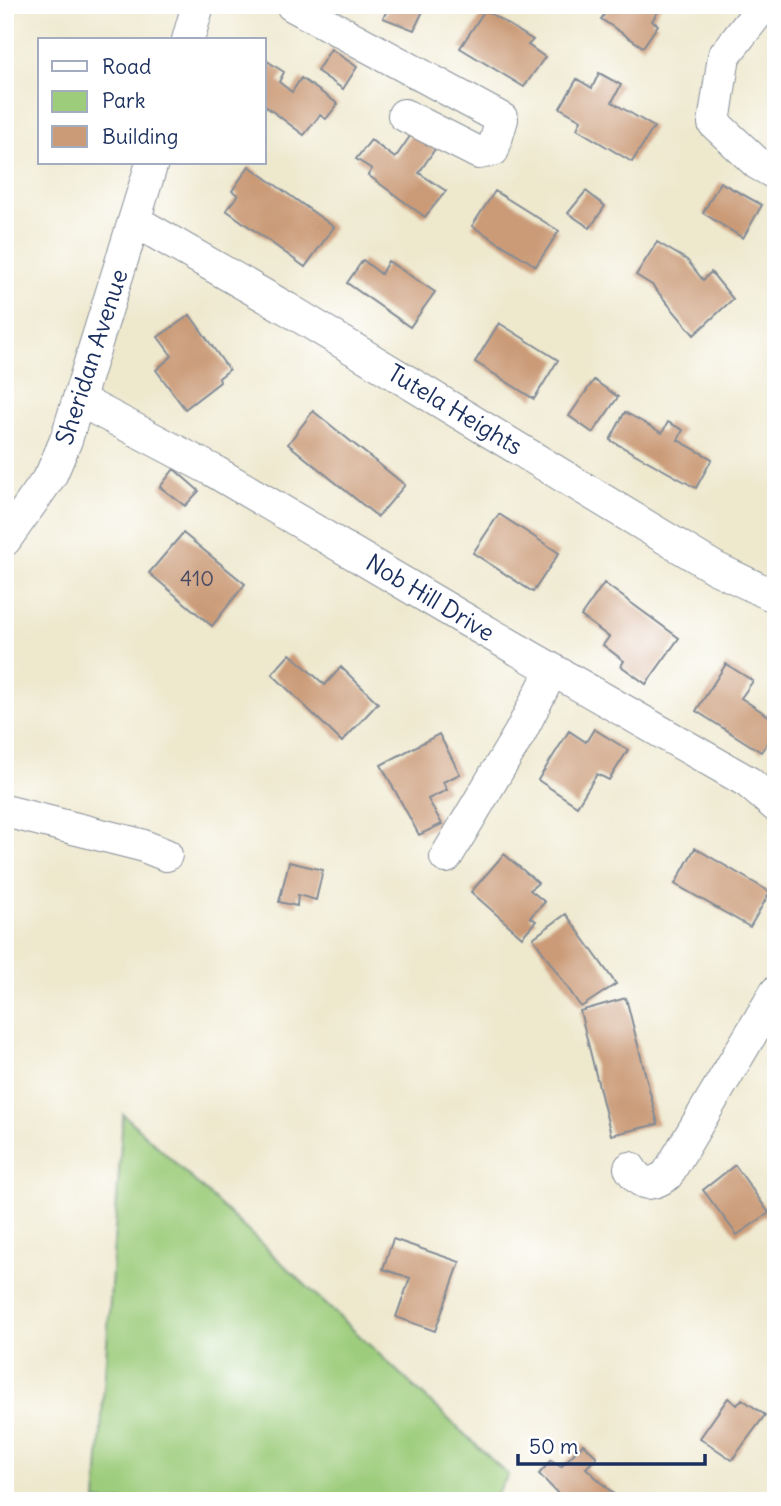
<svg xmlns="http://www.w3.org/2000/svg" width="781" height="1506" font-family="Delius,sans-serif">
  <style>
    .green { fill: #9dcc7b; stroke: #5c7e6c; stroke-width: 2 }
    .building { fill: #cb9b78 }
    .lines { fill: none; stroke-linecap: round; stroke-linejoin: round }
    .minor-casing { stroke: #848c96; stroke-width: 34 }
    .minor { stroke: #fff; stroke-width: 32 }
    .labels { text-anchor: middle; stroke-width: 5; stroke-linejoin: round; paint-order: stroke }
    .number-label { font-size: 21px; fill: #474a64 }
    .street-label { font-size: 24px; fill: #1b2f5e; stroke: #fff }
  </style>
  <rect width="100%" height="100%" fill="#fff"/>
  <filter id="ink" filterUnits="userSpaceOnUse"><feTurbulence type="fractalNoise" baseFrequency=".0143" numOctaves="2"/><feDisplacementMap in="SourceGraphic" scale="14" xChannelSelector="R" yChannelSelector="G"/><feConvolveMatrix kernelMatrix="1 2 1 2 8 2 1 2 1" color-interpolation-filters="sRGB"/></filter>
  <filter id="wash" filterUnits="userSpaceOnUse"><feTurbulence type="fractalNoise" baseFrequency=".00686" numOctaves="4" result="noise"/><feDisplacementMap in="SourceGraphic" scale="28" xChannelSelector="R" yChannelSelector="G"/><feGaussianBlur stdDeviation="1.57" result="paint"/><feColorMatrix in="noise" values="0 0 0 0 0 0 0 0 0 0 0 0 0 0 0 0 0 1.4 0 .05"/><feComposite in="paint" operator="in"/></filter>
  <g filter="url(#wash)">
    <rect width="100%" height="100%" fill="#eee8cd"/>
    <!-- green -->
    <path class="green" d="M 123,1114 L 508,1475 L 493,1501 L 96,1501 Z"/>
    <g id="blocks">
      <!-- building -->
      <path class="building" d="M 390,5 L 415,5 L 424,9 L 414,30 L 383,18 Z
        M 611,5 L 662,5 L 652,21 L 658,25 L 643,47 L 601,19 Z
        M 485,10 L 533,40 L 528,45 L 545,57 L 524,87 L 460,48 Z
        M 331,49 L 357,67 L 343,89 L 317,71 Z
        M 264,59 L 284,72 L 279,82 L 292,92 L 301,78 L 338,104 L 326,119 L 320,115 L 304,135 L 264,105 Z
        M 599,73 L 621,85 L 612,102 L 654,127 L 632,162 L 577,129 L 581,120 L 560,108 L 577,79 L 592,88 Z
        M 413,132 L 435,149 L 419,173 L 446,191 L 425,217 L 368,175 L 372,169 L 356,159 L 371,140 L 395,158 Z
        M 249,166 L 334,227 L 305,267 L 226,210 L 238,195 L 232,191 Z
        M 720,182 L 762,205 L 743,238 L 703,213 Z
        M 495,191 L 559,231 L 536,266 L 472,226 Z
        M 586,191 L 605,206 L 590,228 L 568,213 Z
        M 657,242 L 687,260 L 703,280 L 711,272 L 733,299 L 694,335 L 652,285 L 636,275 Z
        M 363,260 L 381,274 L 388,261 L 435,292 L 410,327 L 347,283 Z
        M 190,315 L 229,370 L 219,378 L 220,382 L 185,409 L 156,370 L 172,356 L 158,337 Z
        M 499,323 L 558,360 L 534,399 L 475,362 Z
        M 594,380 L 618,397 L 593,433 L 569,416 Z
        M 313,411 L 405,485 L 378,517 L 288,444 Z
        M 625,412 L 662,433 L 668,422 L 683,430 L 678,440 L 712,459 L 696,488 L 610,440 Z
        M 174,469 L 199,491 L 185,506 L 160,487 Z
        M 499,514 L 559,553 L 533,592 L 473,553 Z
        M 183,533 L 245,584 L 212,626 L 149,573 Z
        M 604,583 L 679,638 L 646,684 L 621,666 L 624,661 L 603,645 L 609,637 L 581,616 Z
        M 290,654 L 325,685 L 341,667 L 378,703 L 342,742 L 272,674 Z
        M 726,664 L 753,681 L 741,698 L 776,721 L 776,731 L 761,752 L 696,711 Z
        M 594,729 L 628,750 L 609,780 L 597,774 L 577,806 L 538,780 L 569,731 L 586,742 Z
        M 439,734 L 460,774 L 443,782 L 447,790 L 428,799 L 442,824 L 419,835 L 381,765 Z
        M 695,848 L 770,892 L 750,927 L 675,884 Z
        M 504,854 L 538,883 L 530,890 L 545,902 L 530,917 L 536,921 L 522,937 L 471,892 Z
        M 289,862 L 323,870 L 316,900 L 298,895 L 297,906 L 279,902 Z
        M 566,914 L 616,984 L 581,1007 L 533,938 Z
        M 626,998 L 658,1124 L 611,1135 L 580,1011 Z
        M 735,1165 L 769,1213 L 737,1235 L 703,1190 Z
        M 393,1239 L 460,1262 L 435,1331 L 396,1317 L 410,1278 L 383,1269 Z
        M 728,1398 L 737,1405 L 742,1399 L 765,1415 L 732,1460 L 700,1438 Z
        M 583,1444 L 597,1457 L 586,1468 L 621,1501 L 565,1501 L 539,1474 L 551,1460 L 561,1467 Z"/>
    </g>
  </g>
  <g filter="url(#ink)">
    <use href="#blocks" fill-opacity="0" stroke="#848c96" stroke-width="2"/>
    <g class="lines">
      <defs>
        <path id="minor" d="M 292,5 L 502,119 L 493,150 L 479,153 L 404,115
          M 764,5 L 724,56 L 714,123 L 758,164 L 776,174
          M 188,40 L 198,5
          M 135,221 L 286,308 L 715,568 L 776,597
          M 79,400 L 212,470 L 461,617 L 748,782 L 776,806
          M 5,540 L 51,475 L 66,440 L 152,163
          M 5,811 L 141,845 L 166,855
          M 446,857 L 520,733 L 552,670
          M 630,1168 C 641,1186 650,1187 667,1175 L 776,992"/>
      </defs>
      <!-- minor casing -->
      <use href="#minor" class="minor-casing"/>
      <!-- minor -->
      <use href="#minor" class="minor"/>
    </g>
  </g>
  <g class="labels">
    <!-- number labels -->
    <g class="number-label">
      <text x="197" y="586">410</text>
    </g>
    <!-- street labels -->
    <g class="street-label">
      <text transform="translate(92 357) rotate(-72)" y="8">Sheridan Avenue</text>
      <text transform="translate(455 410) rotate(31)" y="8">Tutela Heights</text>
      <text transform="translate(430 598) rotate(31)" y="8">Nob Hill Drive</text>
    </g>
  </g>
  <!-- margin -->
  <rect width="781" height="1506" fill="none" stroke="#fff" stroke-width="28"/>
  <!-- legend -->
  <rect x="38" y="38" width="228" height="126" fill="#ffffff" stroke="#a4acbf" stroke-width="2"/>
  <rect x="52" y="61" width="35" height="10" fill="#ffffff" stroke="#a4acbf" stroke-width="2"/>
  <text x="102" y="74" font-size="21" fill="#1b2f5e">Road</text>
  <rect x="52" y="91" width="35" height="21" fill="#9dcc7b" stroke="#a4acbf" stroke-width="2"/>
  <text x="102" y="108" font-size="21" fill="#1b2f5e">Park</text>
  <rect x="52" y="126" width="35" height="21" fill="#cb9b78" stroke="#a4acbf" stroke-width="2"/>
  <text x="102" y="144" font-size="21" fill="#1b2f5e">Building</text>
  <!-- scale -->
  <path d="M518 1454v10h187v-10" fill="none" stroke="#1b2f5e" stroke-width="3.5"/>
  <text x="529" y="1454" font-size="21" fill="#1b2f5e" stroke="#ffffff" stroke-width="5" paint-order="stroke">50 m</text>
</svg>
